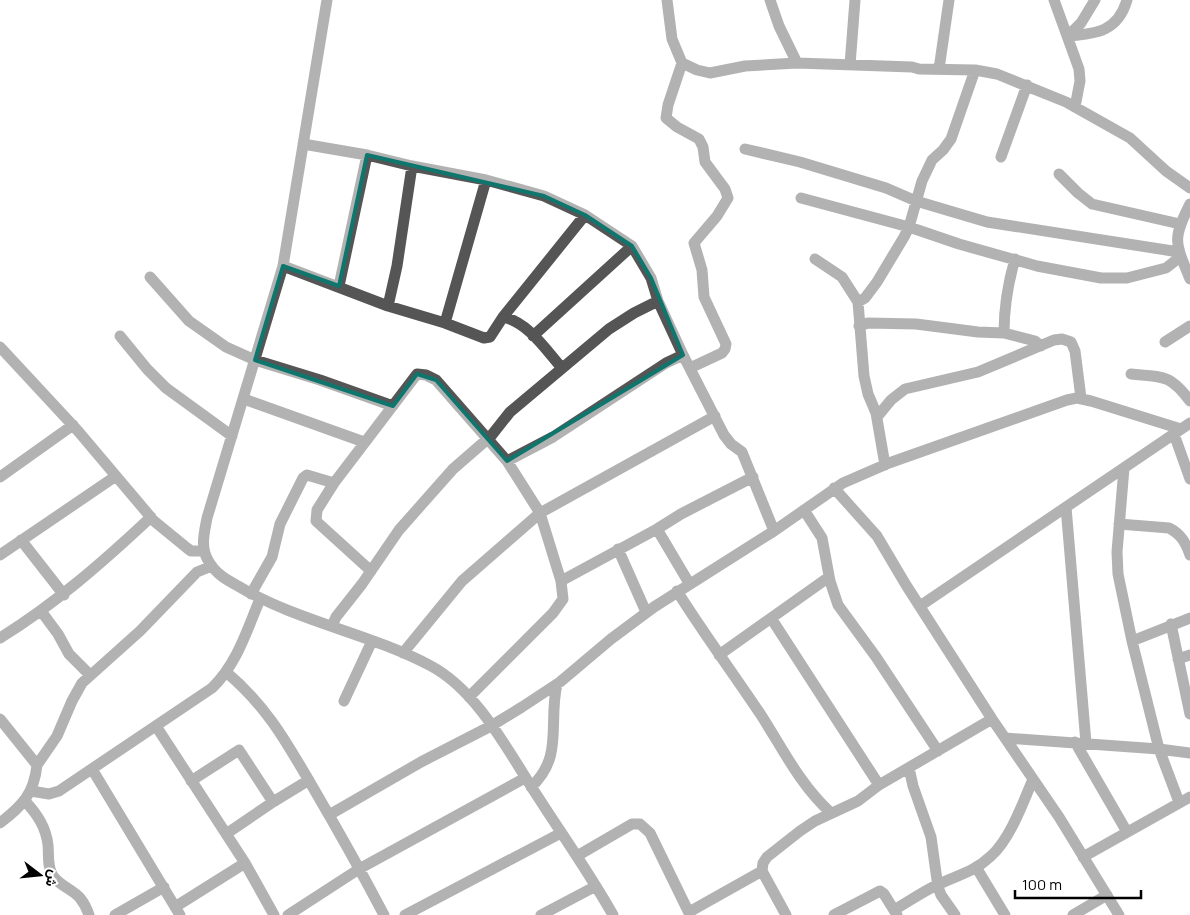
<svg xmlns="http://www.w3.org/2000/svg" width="1190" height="915" font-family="Manrope,Vazirmatn,sans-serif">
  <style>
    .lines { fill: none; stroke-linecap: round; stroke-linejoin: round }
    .minor { stroke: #555; stroke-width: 11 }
    .marked { fill: none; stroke: #0f766e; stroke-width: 4; stroke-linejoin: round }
  </style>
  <rect width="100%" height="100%" fill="#fff"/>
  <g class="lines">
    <!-- minor -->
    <path class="minor" d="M 327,0 L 283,266 L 207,518 C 204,534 200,548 209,562 C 216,574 227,580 238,586 C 298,622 369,633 431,666 C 478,691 509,753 538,797 C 563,836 590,874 613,915
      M 667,0 L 672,39 L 682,63 L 697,70 L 710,73 L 745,66 L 797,63 L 912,67 L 919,69 L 975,70 L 997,74 L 1066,102 L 1130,138 L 1166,171 L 1190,188
      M 770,0 L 779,26 L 797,63
      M 1054,0 L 1079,69 L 1080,81 L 1075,107
      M 1095,0 L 1081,23 L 1068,36 C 1097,34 1118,31 1127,0
      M 682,63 L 668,105 L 666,118 L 677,127 L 699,139 L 703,147 L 705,162 L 725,189 L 728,198 L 717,216 L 694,243 L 702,270 L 704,297 L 726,344 L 725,349 L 722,353 L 690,368
      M 850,65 L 855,0
      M 939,69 L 949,0
      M 303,144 L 367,155 L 412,166 L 486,180 L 544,196 L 585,215 L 632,246 L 651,278 L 658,301 L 683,355 L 724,435 L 731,444 L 742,452 L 774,531
      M 745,149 L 800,162 L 886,188 L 916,201 L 987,222 L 1179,252 L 1175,261 L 1166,268 L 1127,278 L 1101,278 L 1037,266 L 959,244 L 909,227 L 801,198
      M 1001,157 L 1027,85
      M 1059,174 L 1078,193 L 1092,204 L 1180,224
      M 1190,204 C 1172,240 1175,242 1190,279
      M 815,259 L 842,277 L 858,302 L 864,376 L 868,394 L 876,413 L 885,465
      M 283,266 L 388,306 L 445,323 L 484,338 L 490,337 L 503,317 L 585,215
      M 150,277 L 189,321 L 226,347 L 255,360 L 320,380 L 393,406
      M 339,286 L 367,155
      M 858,302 L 865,298 L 877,282 L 904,237 L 909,227 L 922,181 L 932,160 L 943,150 L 951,139 L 975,70
      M 388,306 L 397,266 L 412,166
      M 503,317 C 528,322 546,350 562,368
      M 445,323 L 486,180
      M 859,326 L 868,323 L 916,324 L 978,332 L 1004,333 L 1035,341 L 1041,346
      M 1004,333 C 1004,307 1008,283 1015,259
      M 120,336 L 147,369 L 166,388 L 232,436
      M 533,336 L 632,246
      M 1165,342 L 1190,326
      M 0,347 L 78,431 L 154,521 L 187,548 L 191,551 L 204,551
      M 1131,374 C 1163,377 1170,374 1190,401
      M 244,399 L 364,442
      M 877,417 L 891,400 L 905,389 L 978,372 L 1054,340 L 1062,339 L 1071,342 L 1075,351 L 1081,398
      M 1174,434 L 1190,479
      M 507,461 L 553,437 L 666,363 L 683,355
      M 1124,468 L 1117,552 L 1118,574 L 1132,641 L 1159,749 L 1179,802
      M 0,477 L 73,425
      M 834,488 L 877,536 L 906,585 L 992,719 L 1059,817 L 1119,915
      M 1066,507 L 1086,743
      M 804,510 L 822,538 L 830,581 L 838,605 L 876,657 L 938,751
      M 1119,524 L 1169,528 C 1181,534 1186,543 1190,555
      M 657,529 L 689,583
      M 21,540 L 64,595
      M 618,549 L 646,612
      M 0,555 L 116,476
      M 371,571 L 316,521 L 317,510 L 334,483 L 417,374 L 426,375 L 436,380 L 507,461 L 540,513 L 715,416
      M 677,591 C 704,634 733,673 761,715 C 783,749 800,785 831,813
      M 251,594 L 272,557 L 280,524 L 303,478 L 307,475 L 334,483
      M 920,606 L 1190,423
      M 41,611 L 58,634 L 69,654 L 90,675
      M 771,618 L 879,785
      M 1171,624 L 1190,714
      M 332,626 L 336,617 L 362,584 L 399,530 L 453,469 L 491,436 L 510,412 L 609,329 L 634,313 L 658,301
      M 0,638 C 55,604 103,562 151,517
      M 1132,641 L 1190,618
      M 403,653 L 462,581 L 540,513 L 561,581 L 657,529 L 681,514 L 753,477
      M 719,655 L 829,577
      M 1178,659 L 1190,655
      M 226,672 C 268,707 288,745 315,791 C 339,832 362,873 384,915
      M 469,697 L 553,613 L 563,599 L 561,581
      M 344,701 L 372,641
      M 0,719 L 37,765 C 34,794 22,806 0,823
      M 156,726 L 245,863 L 274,915
      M 1005,738 L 1159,749 L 1190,753
      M 1075,742 L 1127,832
      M 37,765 L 57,736 L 72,701 L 82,683 L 140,631 L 197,572 L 212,566
      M 909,768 L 913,786 L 931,837 L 938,887 L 941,895 L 955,915
      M 92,769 L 180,915
      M 191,781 L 239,750 L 273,802
      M 531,787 C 564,757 548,723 557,684
      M 31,791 L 49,794 L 59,791 L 212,688 C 237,664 247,630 260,599
      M 25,801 C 37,814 46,827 48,845 C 49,855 47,867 53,876 C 60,886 72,889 80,898 C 84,903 87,909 89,915
      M 329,815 L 421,762 L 491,726 L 522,707 L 560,682 L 611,639 L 654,607 L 774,531 L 843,483 L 889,463 L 1067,400 L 1077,398 L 1091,401 L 1181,429
      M 226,834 L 273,802 L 309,780
      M 577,856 L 632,824 L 640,824 L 650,833 L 690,915
      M 1083,857 L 1190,797
      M 976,867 L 1005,915
      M 175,907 L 245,863
      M 894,910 C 908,902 922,892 937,885 C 957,875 973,873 991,856 C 1010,839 1023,803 1033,779
      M 689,912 L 762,871
      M 115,915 L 164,887
      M 288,915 L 359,869 L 525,778
      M 405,915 L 561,833
      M 541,915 L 596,886
      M 786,915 L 762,871 L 763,863 L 767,857 L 800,831 L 815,821 L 858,801 L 879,785 L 992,719
      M 834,915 L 880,891 L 884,894 L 897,915
      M 1073,915 L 1107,895"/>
  </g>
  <!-- marked area -->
  <path d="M0 0H1190V915H0ZM 367,155 L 544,196 L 585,215 L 632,246 L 651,278 L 683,355 L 507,461 L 436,380 L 417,374 L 393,406 L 255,360 L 283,266 L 339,286 Z" fill="#fff" fill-opacity=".55" fill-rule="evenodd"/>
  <path class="marked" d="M 367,155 L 544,196 L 585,215 L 632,246 L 651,278 L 683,355 L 507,461 L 436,380 L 417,374 L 393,406 L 255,360 L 283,266 L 339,286 Z"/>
  <!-- north arrow -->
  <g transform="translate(40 875) rotate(106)" stroke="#ffffff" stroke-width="4" paint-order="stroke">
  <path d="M0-4L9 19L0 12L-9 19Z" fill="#000000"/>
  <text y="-8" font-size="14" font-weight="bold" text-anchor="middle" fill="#000000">ش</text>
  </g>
  <!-- scale -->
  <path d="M1015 890v8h126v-8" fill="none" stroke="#000000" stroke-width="2.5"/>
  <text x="1022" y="890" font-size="15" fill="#000000" stroke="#ffffff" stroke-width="4" paint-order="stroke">100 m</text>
</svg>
